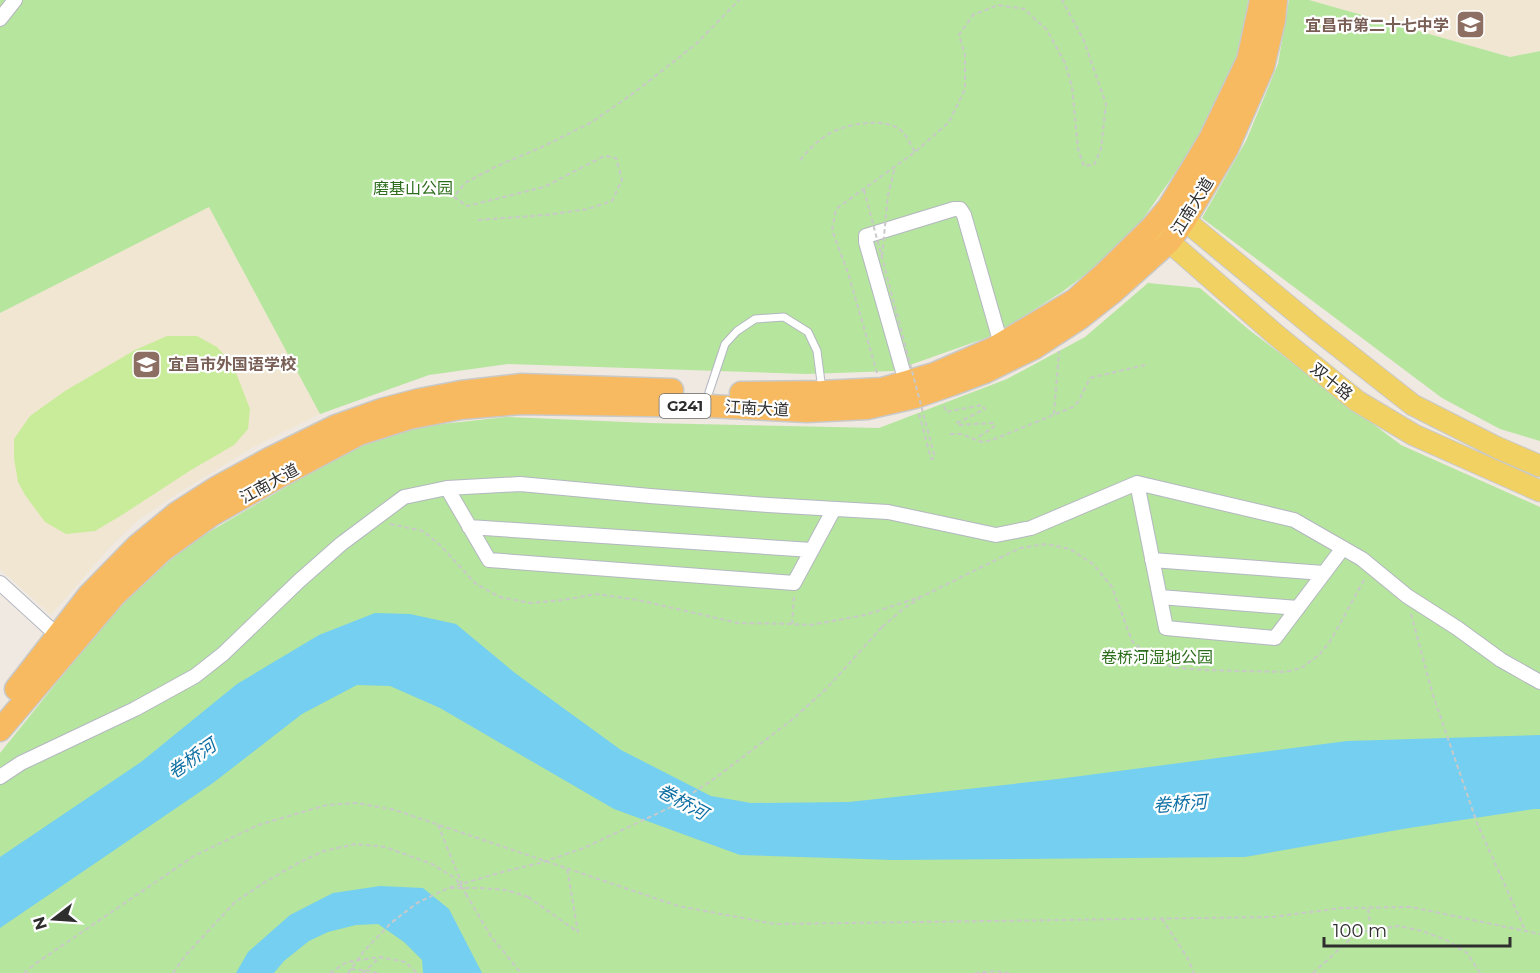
<svg xmlns="http://www.w3.org/2000/svg" width="1540" height="973" font-family="Montserrat,'Noto Sans SC',sans-serif">
  <style>
    .education { fill: #f0e6d1 }
    .green { fill: #b6e59e }
    .pitch { fill: #c9ec9a }
    .water { fill: #75cff0 }
    .lines { fill: none; stroke-linecap: round; stroke-linejoin: round }
    .service-casing { stroke: #b4b7c1; stroke-width: 9 }
    .minor-casing { stroke: #b4b7c1; stroke-width: 16 }
    .primary-casing { stroke: #c9c9c9; stroke-width: 23 }
    .trunk-casing { stroke: #c9c9c9; stroke-width: 25 }
    .path { stroke: #c9c9c9; stroke-width: 2; stroke-dasharray: 4.5 3; stroke-linecap: butt }
    .service { stroke: #fff; stroke-width: 7 }
    .minor { stroke: #fff; stroke-width: 14 }
    .primary { stroke: #f2d163; stroke-width: 21 }
    .trunk { stroke: #f8ba60; stroke-width: 22 }
    .path-bridge { stroke: #c9c9c9; stroke-width: 2; stroke-dasharray: 4.5 3; stroke-linecap: butt }
    .labels { text-anchor: middle; stroke-width: 4.5; stroke-linejoin: round; paint-order: stroke }
    .shield { fill: #fff; stroke: #6d6d6d; stroke-width: 1.5 }
    .shield-label { font-size: 15px; font-weight: bold; fill: #2e2e2e }
    .education-label { font-size: 16px; font-weight: bold; fill: #785e54; stroke: #fff; text-anchor: end }
    .park-label { font-size: 16px; fill: #2c6e1b; stroke: #fff }
    .street-label { font-size: 16px; fill: #2e2e2e; stroke: #fff }
    .water-label { font-size: 18px; font-style: italic; fill: #0d6fa3; stroke: #fff }
  </style>
  <rect width="100%" height="100%" fill="#efe9e1"/>
  <!-- education -->
  <path class="education" d="M 1309,0 L 1540,0 L 1540,51 L 1510,57 Z
    M 209,206 L 320,414 L 252,448 L 175,495 L 137,521 L 110,547 L 51,615 L 0,569 L 0,313 Z"/>
  <!-- green -->
  <path class="green" d="M 0,0 L 1248,0 L 1244,42 L 1221,95 L 1189,153 L 1136,229 L 1094,268 L 1062,292 L 1018,320 L 986,338 L 893,371 L 806,374 L 508,364 L 429,375 L 320,414 L 209,207 L 0,313 Z
    M 1289,0 L 1309,0 L 1510,57 L 1540,51 L 1540,441 L 1500,429 L 1442,398 L 1202,218 L 1246,141 L 1278,64 Z
    M 1148,283 L 1200,288 L 1248,329 L 1401,445 L 1540,507 L 1540,973 L 0,973 L 0,753 L 124,599 L 192,542 L 349,450 L 415,427 L 506,417 L 649,423 L 879,428 L 1007,379 L 1085,337 Z"/>
  <!-- pitch -->
  <path class="pitch" d="M 167,336 L 197,336 L 217,347 L 233,365 L 250,409 L 248,429 L 234,445 L 191,470 L 122,515 L 95,531 L 66,534 L 45,522 L 25,495 L 18,482 L 14,458 L 14,439 L 30,416 L 65,391 L 135,350 Z"/>
  <!-- water -->
  <path class="water" d="M 375,613 L 410,614 L 456,624 L 515,673 L 621,750 L 711,796 L 751,803 L 849,802 L 1058,779 L 1347,741 L 1540,735 L 1540,809 L 1534,809 L 1409,828 L 1245,857 L 894,860 L 740,855 L 614,809 L 440,708 L 390,686 L 357,685 L 302,714 L 213,783 L 0,928 L 0,857 L 141,762 L 237,684 L 319,635 Z
    M 380,886 L 423,888 L 449,909 L 482,973 L 423,973 L 422,960 L 404,942 L 378,924 L 356,925 L 328,932 L 309,941 L 284,961 L 274,973 L 236,973 L 248,952 L 290,915 L 333,893 Z"/>
  <g class="lines">
    <defs>
      <path id="service" d="M 709,392 L 725,344 L 737,331 L 755,319 L 784,317 L 808,332 L 817,351 L 822,390"/>
      <path id="minor" d="M 0,19 L 15,0
        M 906,382 L 866,242 L 866,236 L 954,209 L 960,209 L 964,215 L 1001,344
        M 1137,483 L 1166,628 L 1275,638 L 1343,548
        M 447,488 L 489,560 L 794,583 L 834,509
        M 469,527 L 812,550
        M 1152,560 L 1324,573
        M 0,583 L 58,636
        M 1160,597 L 1298,608
        M 0,777 L 21,763 L 135,709 L 195,676 L 223,654 L 299,581 L 341,544 L 404,497 L 447,488 L 520,484 L 650,496 L 768,505 L 888,512 L 996,535 L 1031,528 L 1137,483 L 1294,520 L 1362,559 L 1407,596 L 1457,628 L 1501,660 L 1540,682"/>
      <path id="primary" d="M 1171,209 L 1315,328 L 1413,405 L 1496,447 L 1540,466
        M 1157,231 L 1276,335 L 1357,401 L 1414,435 L 1540,491"/>
      <path id="trunk" d="M 741,393 L 822,392 L 882,389 L 934,374 L 994,348 L 1075,300 L 1105,273 L 1152,227 L 1169,207 L 1210,139 L 1248,60 L 1261,0
        M 16,689 L 89,595 L 137,546 L 177,513 L 216,488 L 271,458 L 336,426 L 381,410 L 419,400 L 461,392 L 522,385 L 672,390
        M 0,730 L 114,596 L 163,550 L 210,516 L 280,476 L 359,434 L 409,418 L 461,408 L 521,403 L 708,406 L 807,411 L 867,408 L 915,397 L 953,384 L 985,372 L 1034,348 L 1080,318 L 1113,292 L 1169,242 L 1185,220 L 1227,149 L 1263,67 L 1274,20 L 1276,0"/>
    </defs>
    <!-- service casing -->
    <use href="#service" class="service-casing"/>
    <!-- minor casing -->
    <use href="#minor" class="minor-casing"/>
    <!-- primary casing -->
    <use href="#primary" class="primary-casing"/>
    <!-- trunk casing -->
    <use href="#trunk" class="trunk-casing"/>
    <!-- path -->
    <path class="path" d="M 800,160 C 808,151 816,142 827,135 C 845,124 881,117 899,129 C 906,133 911,146 915,152
      M 478,220 L 546,215 L 588,209 L 612,201 L 622,180 L 616,158 L 604,156 L 544,187 L 467,206 L 454,197 L 465,183 L 497,166 L 542,147 L 592,122 L 635,92 L 696,44 L 739,0
      M 877,373 L 849,276 L 832,230 L 836,209 L 915,152 L 949,122 L 965,89 L 965,55 L 959,35 L 973,15 L 998,5 L 1024,9 L 1047,30 L 1065,63 L 1072,87 L 1078,149 L 1084,166 L 1094,165 L 1101,149 L 1106,104 L 1084,41 L 1062,0
      M 944,406 L 946,412 L 982,405 L 985,409 L 957,423 L 958,425 L 993,423 L 995,426 L 977,438
      M 919,414 L 931,459 L 935,458
      M 1054,414 L 1059,351
      M 950,434 L 961,434 L 982,442 L 992,440 L 1073,407 L 1078,402 L 1090,378 L 1145,365
      M 390,524 L 423,531 L 440,545 L 476,584 L 500,597 L 530,603 L 563,600 L 596,594 L 638,600 L 738,623 L 792,624 L 810,625 L 865,615 L 923,596 L 1020,548 L 1046,544 L 1070,549 L 1093,564 L 1112,587 L 1132,641 L 1150,658 L 1172,667 L 1203,670 L 1285,672 L 1301,668 L 1319,655 L 1331,640 L 1365,578
      M 1411,614 L 1433,695 L 1477,823 L 1525,930
      M 792,624 L 794,595
      M 882,627 L 903,609 L 920,598
      M 438,825 L 464,889
      M 466,894 L 490,935 L 521,973
      M 528,897 L 578,932 L 567,868
      M 1368,909 L 1371,930
      M 1162,919 L 1187,957 L 1194,973
      M 24,973 L 35,964 L 194,856 L 258,825 L 327,805 L 357,803 L 395,810 L 678,906 L 775,924 L 1272,917 L 1342,908 L 1411,907 L 1540,934
      M 173,973 L 185,956 L 235,902 L 265,882 L 300,862 L 324,851 L 356,844 L 385,847 L 432,864 L 456,879 L 466,894
      M 330,973 L 347,962 L 380,957 L 405,962 L 417,973
      M 363,973 L 380,957
      M 975,973 L 995,971 L 1009,973
      M 1313,973 L 1355,935 L 1371,930 L 1399,926 L 1422,931 L 1446,940 L 1467,953 L 1480,973"/>
    <!-- service -->
    <use href="#service" class="service"/>
    <!-- minor -->
    <use href="#minor" class="minor"/>
    <!-- primary -->
    <use href="#primary" class="primary"/>
    <!-- trunk -->
    <use href="#trunk" class="trunk"/>
    <!-- path-bridge -->
    <path class="path-bridge" d="M 864,190 L 935,458
      M 882,256 L 888,195 L 895,167
      M 450,888 L 481,888 L 506,890 L 528,897
      M 351,969 L 371,971 L 377,973
      M 348,973 L 364,951 L 391,923 L 417,903 L 448,888 L 502,872 L 540,863 L 584,848 L 671,807 L 714,779 L 793,719 L 827,688 L 882,627"/>
  </g>
  <!-- icons -->
  <defs>
    <symbol id="school-square" viewBox="-11 -11 22 22"><rect x="-9" y="-9" width="18" height="18" rx="4" fill="#8d6e63" stroke="#fff"/><path d="M0-5L7-2L0 1L-7-2ZM-4 1L0 2.5L4 1V4Q0 6-4 4Z" fill="#fff"/></symbol>
  </defs>
  <g fill-rule="evenodd">
    <use href="#school-square" x="1454" y="8" width="33" height="33"/>
    <use href="#school-square" x="130" y="348" width="33" height="33"/>
  </g>
  <g class="labels">
    <!-- shield labels -->
    <rect class="shield" x="659.5" y="394" width="51" height="24" rx="4.5"/>
    <g class="shield-label">
      <text x="685" y="411">G241</text>
    </g>
    <!-- education labels -->
    <g class="education-label">
      <text x="1449" y="31">宜昌市第二十七中学</text>
      <text x="168" y="370" text-anchor="start">宜昌市外国语学校</text>
    </g>
    <!-- park labels -->
    <g class="park-label">
      <text x="413" y="194">磨基山公园</text>
      <text x="1157" y="663">卷桥河湿地公园</text>
    </g>
    <!-- street labels -->
    <g class="street-label">
      <text transform="translate(1192 206) rotate(-58)" y="6">江南大道</text>
      <text transform="translate(1332 381) rotate(39)" y="6">双十路</text>
      <text transform="translate(757 408) rotate(3)" y="6">江南大道</text>
      <text transform="translate(269 483) rotate(-29)" y="6">江南大道</text>
    </g>
    <!-- water labels -->
    <g class="water-label">
      <text transform="translate(192 759) rotate(-35)" y="6">卷桥河</text>
      <text transform="translate(682 802) rotate(29)" y="6">卷桥河</text>
      <text transform="translate(1180 804) rotate(-5)" y="6">卷桥河</text>
    </g>
  </g>
  <!-- north arrow -->
  <g transform="translate(54 919) rotate(253)" stroke="#ffffff" stroke-width="4.5" paint-order="stroke">
  <path d="M0-4.5L10 22L0 15L-10 22Z" fill="#2e2e2e"/>
  <text y="-9" font-size="16" font-weight="bold" text-anchor="middle" fill="#2e2e2e">N</text>
  </g>
  <!-- scale -->
  <path d="M1324 937v9h186v-9" fill="none" stroke="#2e2e2e" stroke-width="3"/>
  <text x="1333" y="937" font-size="18" fill="#2e2e2e" stroke="#ffffff" stroke-width="4.5" paint-order="stroke">100 m</text>
</svg>
